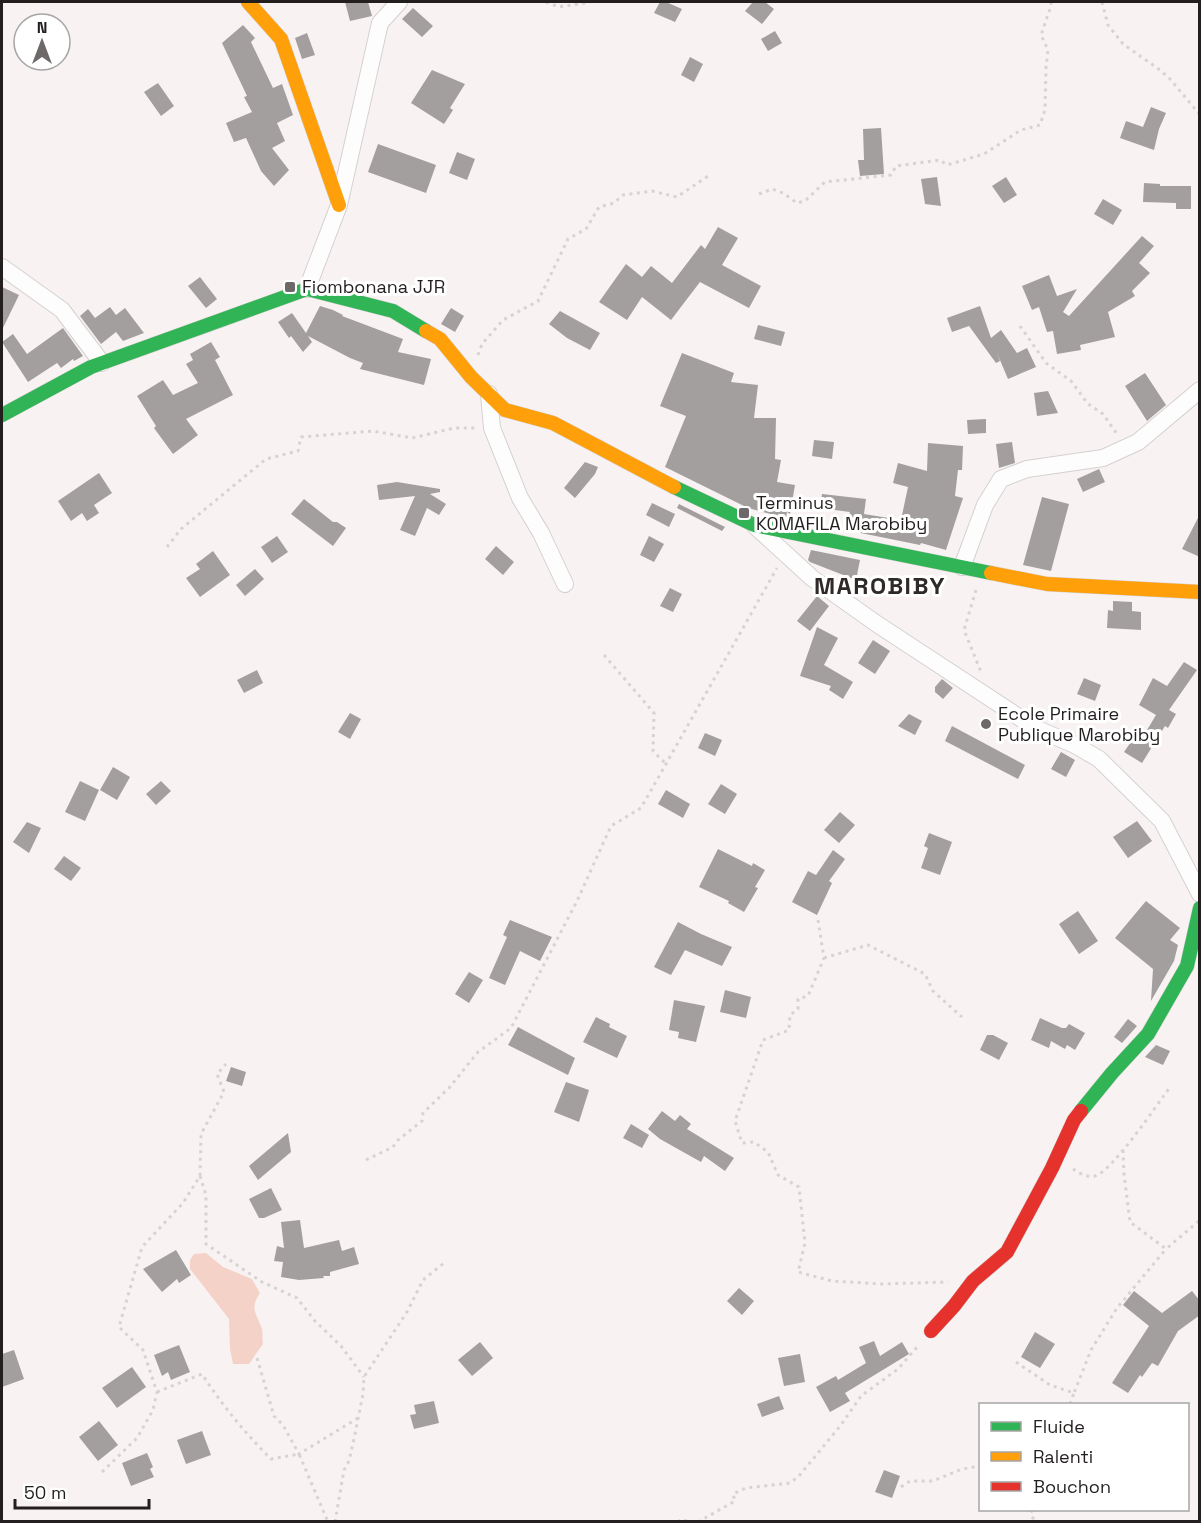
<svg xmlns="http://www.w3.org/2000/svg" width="1201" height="1523" font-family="'Space Grotesk',sans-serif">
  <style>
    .green { fill: #f5d2c8 }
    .building { fill: #a39f9e }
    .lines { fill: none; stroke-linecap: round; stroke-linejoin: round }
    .street-casing { stroke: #d5d1d0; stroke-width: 18 }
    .fast-casing { stroke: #d5d1d0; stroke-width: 15 }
    .slow-casing { stroke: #d5d1d0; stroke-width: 15 }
    .jam-casing { stroke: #d5d1d0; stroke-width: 15 }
    .path { stroke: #d6d4d3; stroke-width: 3; stroke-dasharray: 3 4.5; stroke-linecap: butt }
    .street { stroke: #fefdfd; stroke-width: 16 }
    .fast { stroke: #30b455; stroke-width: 14 }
    .slow { stroke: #ff9f0a; stroke-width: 14 }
    .jam { stroke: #e5322d; stroke-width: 14 }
    .poi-dot { fill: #6d6968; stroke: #fff; stroke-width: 2 }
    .labels { text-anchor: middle; stroke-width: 6; stroke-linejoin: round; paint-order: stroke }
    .poi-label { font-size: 18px; fill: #221f1e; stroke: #fff; text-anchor: start }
    .district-label { font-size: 24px; font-weight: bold; letter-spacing: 1.5px; fill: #2f2928; stroke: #fff }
  </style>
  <rect width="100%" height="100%" fill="#f8f3f2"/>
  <!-- green -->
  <path class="green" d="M 206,1253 L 223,1267 L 252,1279 L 260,1293 C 249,1309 257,1314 262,1329 C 263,1334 262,1340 263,1344 L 249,1364 L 233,1364 L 230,1349 L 229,1319 L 190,1269 L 190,1260 L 194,1254 Z"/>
  <!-- building -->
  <path class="building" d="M 345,2 L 368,2 L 372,16 L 350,21 Z
    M 660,2 L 666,2 L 682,9 L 675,22 L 654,13 Z
    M 753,2 L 765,2 L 774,9 L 762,24 L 745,11 Z
    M 413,8 L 433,26 L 422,37 L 402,19 Z
    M 243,25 L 255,38 L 251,42 L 273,88 L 282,84 L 293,115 L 277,123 L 285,141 L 272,148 L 289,170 L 274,186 L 261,171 L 246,138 L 234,142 L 226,123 L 252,112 L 244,97 L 247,96 L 222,43 Z
    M 775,31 L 782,43 L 768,51 L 761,39 Z
    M 307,33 L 315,55 L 302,59 L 295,38 Z
    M 690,57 L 703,64 L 694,82 L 681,75 Z
    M 432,70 L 465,84 L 450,108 L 453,110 L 444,124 L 411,103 Z
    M 158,83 L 174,106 L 161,116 L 144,92 Z
    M 1151,107 L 1166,113 L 1159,129 L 1154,150 L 1120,138 L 1126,121 L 1143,127 Z
    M 881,128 L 884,174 L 860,176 L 858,160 L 864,160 L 863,129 Z
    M 378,144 L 436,165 L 426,193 L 368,172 Z
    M 457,152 L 475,159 L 467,180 L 449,173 Z
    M 937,177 L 941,206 L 925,204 L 921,179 Z
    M 1006,177 L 1017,195 L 1004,203 L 992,186 Z
    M 1144,183 L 1160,184 L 1160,186 L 1191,186 L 1191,209 L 1176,209 L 1176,203 L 1143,202 Z
    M 1103,199 L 1122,210 L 1113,225 L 1094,214 Z
    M 718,227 L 738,238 L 722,265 L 761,286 L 749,308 L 700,282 L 671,320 L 642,297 L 627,320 L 599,302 L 626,264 L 642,277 L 651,266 L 672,283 L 701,245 L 705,249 Z
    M 1142,236 L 1154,246 L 1139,263 L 1150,273 L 1132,291 L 1135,296 L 1108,312 L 1115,337 L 1080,345 L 1081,350 L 1057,354 L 1053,331 L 1047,332 L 1039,307 L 1032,310 L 1022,286 L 1049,275 L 1057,296 L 1077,289 L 1063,312 L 1069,316 Z
    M 200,277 L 217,299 L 206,308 L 188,286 Z
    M 2,287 L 19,295 L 2,330 Z
    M 320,306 L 333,310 L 343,315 L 342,316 L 403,339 L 398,352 L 431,359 L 424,385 L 360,369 L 363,363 L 350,358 L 308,336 L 312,342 L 303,352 L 291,336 L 289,338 L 278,322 L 292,313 L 306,333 Z
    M 980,306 L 991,338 L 1001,330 L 1017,353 L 1027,348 L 1036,367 L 1008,379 L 997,353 L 1000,361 L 996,363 L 969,326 L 952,332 L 947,318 Z
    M 110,307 L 116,315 L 125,308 L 144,333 L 123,341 L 116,332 L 101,344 L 80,316 L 88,309 L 95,318 Z
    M 451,308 L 464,316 L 455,332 L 441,324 Z
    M 560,311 L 600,333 L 590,350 L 567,338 L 549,324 Z
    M 758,325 L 785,332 L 781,346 L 754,339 Z
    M 63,328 L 83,356 L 74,361 L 73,359 L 61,368 L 57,363 L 28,382 L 2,342 L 13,334 L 27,354 Z
    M 211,342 L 220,357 L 215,360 L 233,395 L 186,419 L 198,435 L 173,454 L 154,428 L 156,426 L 137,396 L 163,380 L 173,395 L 198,383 L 186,364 L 193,360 L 190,354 Z
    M 682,353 L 734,373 L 731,382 L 758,385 L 754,418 L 776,418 L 775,459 L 781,460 L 777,482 L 795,485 L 790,514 L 787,512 L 786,518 L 748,508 L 665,467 L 686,416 L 660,406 Z
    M 1145,373 L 1166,405 L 1147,421 L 1125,386 Z
    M 1048,391 L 1058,413 L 1037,416 L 1034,393 Z
    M 986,419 L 986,433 L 968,434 L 967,420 Z
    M 814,440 L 834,442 L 832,459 L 812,456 Z
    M 1012,442 L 1015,463 L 999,468 L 996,444 Z
    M 928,443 L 963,446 L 962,470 L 958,470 L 955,496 L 963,498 L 946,550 L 921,543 L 920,545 L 846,530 L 850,512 L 820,508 L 822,494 L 866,499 L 864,514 L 901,520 L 908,487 L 893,483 L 898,463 L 927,471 Z
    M 585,462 L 598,467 L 595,474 L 575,498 L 564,488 Z
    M 1099,469 L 1105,482 L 1083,492 L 1077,479 Z
    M 99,473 L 112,493 L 94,505 L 99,513 L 87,521 L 82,513 L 71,521 L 58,501 Z
    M 397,482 L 440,489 L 440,492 L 430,494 L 446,504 L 439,515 L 427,508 L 415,536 L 400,530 L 415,496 L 379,500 L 377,485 Z
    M 1042,497 L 1069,504 L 1051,571 L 1023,565 Z
    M 304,499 L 333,522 L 337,522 L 346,528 L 333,546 L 291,514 Z
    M 652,503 L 675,514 L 669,527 L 646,515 Z
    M 679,504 L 725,527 L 722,531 L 677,508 Z
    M 1200,514 L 1200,557 L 1182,549 Z
    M 277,536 L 288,552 L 272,563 L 261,547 Z
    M 649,536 L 664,544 L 654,562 L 640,555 Z
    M 496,546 L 514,562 L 503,575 L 485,559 Z
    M 811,550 L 860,560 L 856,580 L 810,562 L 808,560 Z
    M 213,551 L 230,575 L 200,597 L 186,578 L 200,569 L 196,564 Z
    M 255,569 L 264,579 L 245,596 L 236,585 Z
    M 670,588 L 682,594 L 673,612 L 660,606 Z
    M 817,596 L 829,606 L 810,631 L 797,621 Z
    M 1113,601 L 1132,602 L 1132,611 L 1141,612 L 1141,630 L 1107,628 L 1108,610 L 1113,611 Z
    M 817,627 L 838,638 L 824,665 L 853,682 L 843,699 L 829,690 L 831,686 L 800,676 Z
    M 873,640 L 890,651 L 875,674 L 858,663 Z
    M 1184,662 L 1197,670 L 1169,710 L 1176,714 L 1168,728 L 1165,726 L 1142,763 L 1124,752 L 1135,736 L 1141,740 L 1156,715 L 1139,705 L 1153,678 L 1167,686 Z
    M 257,670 L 263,683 L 244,693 L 237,680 Z
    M 1084,678 L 1101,685 L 1095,701 L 1077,694 Z
    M 942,679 L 953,688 L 943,699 L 935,692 L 935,687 Z
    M 350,713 L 361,719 L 350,739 L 338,732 Z
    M 909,714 L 922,721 L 915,735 L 898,726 Z
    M 952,726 L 1025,765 L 1018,779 L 945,741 Z
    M 705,733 L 722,740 L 715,756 L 698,748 Z
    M 1061,752 L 1075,760 L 1066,777 L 1051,769 Z
    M 113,767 L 130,777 L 117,800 L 100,790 Z
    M 80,781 L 99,790 L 85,821 L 65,812 Z
    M 161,781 L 171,791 L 156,805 L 146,794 Z
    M 721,784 L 737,794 L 725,814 L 708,804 Z
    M 666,790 L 690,804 L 683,818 L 658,804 Z
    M 840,812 L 855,825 L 839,843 L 824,830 Z
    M 1137,821 L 1152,841 L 1128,858 L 1113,837 Z
    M 27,822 L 41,828 L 29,853 L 13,842 Z
    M 929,833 L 952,842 L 940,875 L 921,868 L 928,848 L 924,846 Z
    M 718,849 L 752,866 L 753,863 L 765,870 L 755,887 L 758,888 L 744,912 L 728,903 L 729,901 L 699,887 Z
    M 833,850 L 845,859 L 829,881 L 832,883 L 817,915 L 792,902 L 808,871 L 816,875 Z
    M 64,856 L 81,868 L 71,881 L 54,869 Z
    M 1146,901 L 1180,928 L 1170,940 L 1178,945 L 1174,961 L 1151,1001 L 1153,969 L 1115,938 Z
    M 1078,911 L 1098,941 L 1079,954 L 1059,924 Z
    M 510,920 L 552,937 L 540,961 L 520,951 L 505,985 L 489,978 L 507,937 L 503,935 Z
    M 678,922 L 701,934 L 732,947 L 722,966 L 685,950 L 671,975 L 654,967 Z
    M 469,972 L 483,980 L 469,1003 L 455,994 Z
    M 725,990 L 751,997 L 746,1018 L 720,1012 Z
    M 674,1000 L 705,1006 L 696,1042 L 678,1038 L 679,1032 L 669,1030 Z
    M 596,1017 L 610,1024 L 609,1027 L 627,1036 L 617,1058 L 583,1042 Z
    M 1040,1018 L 1062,1028 L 1066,1028 L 1069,1024 L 1085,1033 L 1075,1050 L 1067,1045 L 1065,1049 L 1051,1041 L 1049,1048 L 1031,1040 Z
    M 1128,1019 L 1137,1026 L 1122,1043 L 1114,1037 Z
    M 518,1027 L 575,1058 L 568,1075 L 508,1045 Z
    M 987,1035 L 993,1035 L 1008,1043 L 999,1060 L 980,1050 Z
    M 1156,1045 L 1170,1051 L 1163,1065 L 1145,1057 Z
    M 231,1067 L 246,1072 L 242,1086 L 226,1081 Z
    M 566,1082 L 589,1090 L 579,1122 L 554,1112 Z
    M 662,1111 L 675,1121 L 680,1115 L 691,1124 L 687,1129 L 734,1158 L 725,1171 L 704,1156 L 701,1162 L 660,1139 L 648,1129 Z
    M 631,1124 L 649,1135 L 642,1148 L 623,1138 Z
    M 288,1133 L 291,1152 L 258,1180 L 249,1166 Z
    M 271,1188 L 282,1210 L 264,1218 L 259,1218 L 249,1199 Z
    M 300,1220 L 304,1248 L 339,1240 L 342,1251 L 354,1247 L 359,1264 L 330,1272 L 330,1276 L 323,1276 L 324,1278 L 299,1280 L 281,1277 L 283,1262 L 274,1261 L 277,1246 L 284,1248 L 281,1222 Z
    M 176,1250 L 191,1275 L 179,1283 L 177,1279 L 162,1292 L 143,1269 Z
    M 739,1288 L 754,1301 L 742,1315 L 727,1301 Z
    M 1134,1291 L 1162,1313 L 1192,1291 L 1200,1301 L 1200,1315 L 1178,1331 L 1158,1366 L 1152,1363 L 1142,1377 L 1140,1375 L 1128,1393 L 1112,1383 L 1149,1326 L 1123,1305 Z
    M 1035,1332 L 1055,1344 L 1040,1368 L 1021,1357 Z
    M 874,1341 L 880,1356 L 902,1342 L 909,1354 L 845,1393 L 850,1401 L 830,1412 L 816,1387 L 836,1376 L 838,1380 L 866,1363 L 859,1347 Z
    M 480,1342 L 493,1358 L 472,1376 L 458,1360 Z
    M 179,1345 L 190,1372 L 171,1380 L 168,1372 L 162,1376 L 154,1355 Z
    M 14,1350 L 24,1379 L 2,1387 L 2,1354 Z
    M 800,1354 L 805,1382 L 784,1386 L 778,1358 Z
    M 132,1367 L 146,1387 L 117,1408 L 102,1388 Z
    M 779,1396 L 784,1409 L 762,1417 L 757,1404 Z
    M 434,1401 L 439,1423 L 414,1429 L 410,1415 L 416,1414 L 414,1405 Z
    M 99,1421 L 118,1445 L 98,1461 L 79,1437 Z
    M 202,1431 L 211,1455 L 186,1464 L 177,1440 Z
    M 147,1453 L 153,1467 L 150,1469 L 154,1477 L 131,1486 L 122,1463 Z
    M 884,1470 L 900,1476 L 892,1498 L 875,1492 Z"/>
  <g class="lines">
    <defs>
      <path id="street" d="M 2,267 L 62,310 L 102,363
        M 307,289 L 339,205 L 380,23 L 399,2
        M 489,394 L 492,428 L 520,498 L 541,533 L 565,584
        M 755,526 L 812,578 L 877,624 L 1037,729 L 1073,744 L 1099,759 L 1162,821 L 1200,894
        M 962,567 L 985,505 L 1001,479 L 1027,469 L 1103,458 L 1138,442 L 1200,390"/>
      <path id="fast" d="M 2,415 L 91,367 L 307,289 L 393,311 L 426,331
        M 674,487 L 754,525 L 991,573
        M 1081,1111 L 1112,1073 L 1148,1034 L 1187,966 L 1200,908"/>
      <path id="slow" d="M 248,2 L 281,39 L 339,205
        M 426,331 L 440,339 L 471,377 L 505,410 L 553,423 L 674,487
        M 991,573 L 1047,584 L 1200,592"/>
      <path id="jam" d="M 931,1331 L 954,1306 L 973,1281 L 1007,1252 L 1052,1168 L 1074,1120 L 1081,1111"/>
    </defs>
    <!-- street casing -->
    <use href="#street" class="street-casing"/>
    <!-- fast casing -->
    <use href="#fast" class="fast-casing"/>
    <!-- slow casing -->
    <use href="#slow" class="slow-casing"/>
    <!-- jam casing -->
    <use href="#jam" class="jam-casing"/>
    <!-- path -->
    <path class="path" d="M 546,2 L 559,7 L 590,2
      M 1102,2 L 1108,25 L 1123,44 L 1160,70 L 1170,79 L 1200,115
      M 759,194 L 772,189 L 783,193 L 797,203 L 805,201 L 825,182 L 891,175 L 896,166 L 940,160 L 947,165 L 984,154 L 1021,130 L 1040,125 L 1045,110 L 1046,68 L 1048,50 L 1041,35 L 1051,6 L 1051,2
      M 1020,326 L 1046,363 L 1071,381 L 1088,404 L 1103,414 L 1117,434
      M 478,355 L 482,344 L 503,320 L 538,301 L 568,239 L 586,229 L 599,207 L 614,203 L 623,195 L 652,191 L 677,197 L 711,174
      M 167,547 L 181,529 L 266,459 L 298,451 L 301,437 L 373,431 L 412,438 L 454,428 L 475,428
      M 976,590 L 964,630 L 981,672
      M 604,655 L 654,713 L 653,751 L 666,764
      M 818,920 L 824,958 L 808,996 L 798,999 L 798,1009 L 790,1015 L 789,1030 L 763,1040 L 735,1121 L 742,1143 L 754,1142 L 768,1152 L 778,1175 L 799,1187 L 805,1243 L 798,1272 L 832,1281 L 882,1284 L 948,1282
      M 824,958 L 868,945 L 925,974 L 933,991 L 962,1017
      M 1123,1150 L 1124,1174 L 1130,1222 L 1166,1249 L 1200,1220
      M 366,1160 L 393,1147 L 398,1140 L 422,1121 L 423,1113 L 449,1088 L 478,1052 L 511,1028 L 577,901 L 611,826 L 641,808 L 777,568
      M 1073,1169 C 1079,1173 1087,1178 1095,1176 C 1113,1171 1157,1104 1171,1086
      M 200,1176 L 206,1195 L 206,1244 L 262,1282 L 297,1298 L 315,1321 L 341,1346 L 364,1377
      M 257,1358 L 274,1416 L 283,1425 L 299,1454 L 358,1418
      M 1016,1362 L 1050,1385 L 1074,1393 L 1091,1350 L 1117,1308 L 1166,1249
      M 157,1392 L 202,1374 C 222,1405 245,1433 271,1459 L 299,1454 L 328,1522
      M 1070,1404 L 1074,1393
      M 102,1472 L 137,1438 L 153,1410 L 157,1392 L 143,1350 L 119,1327 L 142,1247 L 183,1203 L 200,1176 L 201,1134 L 224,1092 L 217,1074 L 226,1064
      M 901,1487 L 910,1481 L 933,1481 L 962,1469 L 980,1466
      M 1031,1510 L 1034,1516 L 1031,1522
      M 335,1522 L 344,1470 L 349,1461 L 354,1439 L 363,1394 L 364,1377 L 407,1312 L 423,1280 L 444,1263
      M 678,1522 L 682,1519 L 688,1522
      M 698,1522 L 735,1501 L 733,1494 L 746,1488 L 790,1483 L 799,1476 L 841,1425 L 861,1396 L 898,1369 L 918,1346"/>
    <!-- street -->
    <use href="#street" class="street"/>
    <!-- fast -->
    <use href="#fast" class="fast"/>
    <!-- slow -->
    <use href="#slow" class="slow"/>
    <!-- jam -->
    <use href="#jam" class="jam"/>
  </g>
  <!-- markers -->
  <g class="poi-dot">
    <rect x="284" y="281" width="12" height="12" rx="3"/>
    <rect x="738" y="507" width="12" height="12" rx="3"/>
    <circle cx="986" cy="724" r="6"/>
  </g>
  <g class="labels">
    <!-- poi labels -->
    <g class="poi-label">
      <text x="302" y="293">Fiombonana JJR</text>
      <text x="756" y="509">Terminus<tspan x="756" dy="21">KOMAFILA Marobiby</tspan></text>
      <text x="998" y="720">Ecole Primaire<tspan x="998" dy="21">Publique Marobiby</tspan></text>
    </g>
    <!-- district labels -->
    <g class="district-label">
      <text x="880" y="594">MAROBIBY</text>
    </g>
  </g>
  <!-- border -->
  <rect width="1201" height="1523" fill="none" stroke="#221f1e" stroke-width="6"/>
  <!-- legend -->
  <rect x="979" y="1403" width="210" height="108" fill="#ffffff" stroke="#a7a5a5" stroke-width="1.5"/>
  <rect x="991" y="1422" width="30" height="9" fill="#30b455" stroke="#a7a5a5" stroke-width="1.5"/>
  <text x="1033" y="1433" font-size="18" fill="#221f1e">Fluide</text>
  <rect x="991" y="1452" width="30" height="9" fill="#ff9f0a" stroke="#a7a5a5" stroke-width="1.5"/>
  <text x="1033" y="1463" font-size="18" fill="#221f1e">Ralenti</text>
  <rect x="991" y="1482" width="30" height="9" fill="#e5322d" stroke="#a7a5a5" stroke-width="1.5"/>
  <text x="1033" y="1493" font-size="18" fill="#221f1e">Bouchon</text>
  <!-- north arrow -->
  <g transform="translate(42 42)"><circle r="28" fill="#ffffff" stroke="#a7a5a5" stroke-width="1.5"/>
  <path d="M0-4.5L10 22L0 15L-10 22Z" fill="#6d6968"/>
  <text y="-9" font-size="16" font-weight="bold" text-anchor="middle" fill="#221f1e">N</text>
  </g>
  <!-- scale -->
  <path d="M15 1499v9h134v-9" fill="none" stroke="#221f1e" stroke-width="3"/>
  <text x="24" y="1499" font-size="18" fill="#221f1e" stroke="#ffffff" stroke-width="4.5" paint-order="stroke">50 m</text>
</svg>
